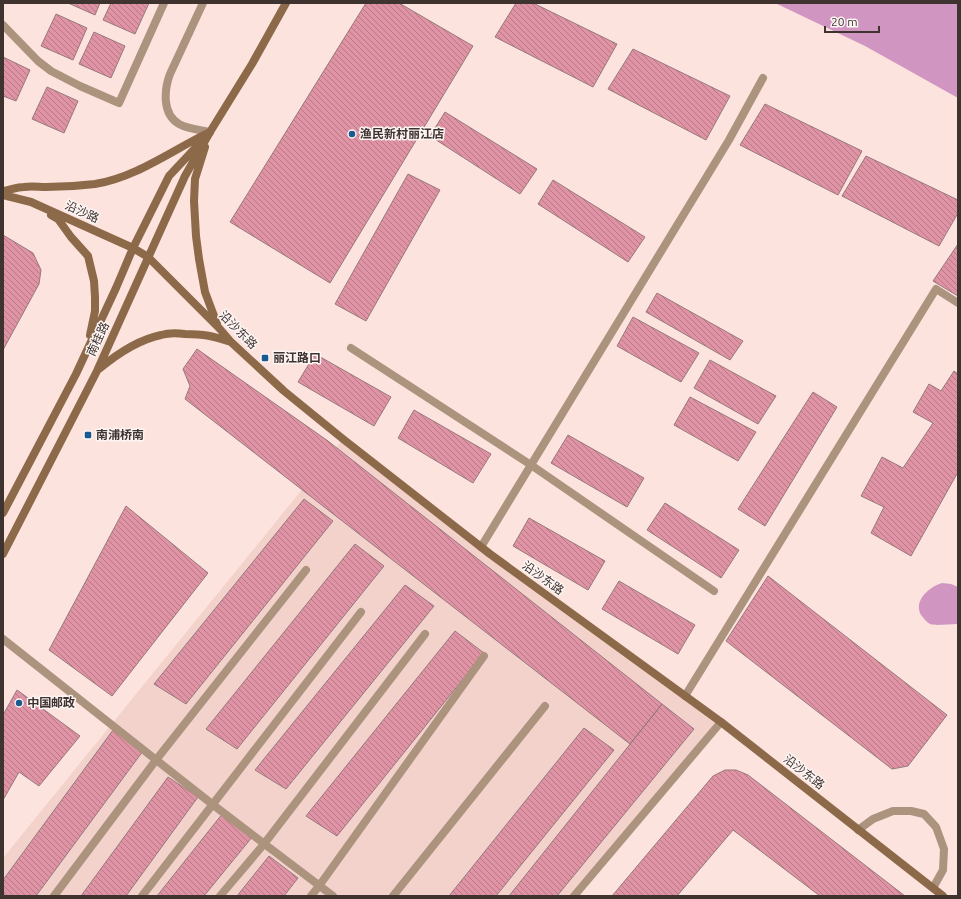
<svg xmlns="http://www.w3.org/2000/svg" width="961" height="899" font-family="Ubuntu,'Noto Sans SC',sans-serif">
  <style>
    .built { fill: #f3d2cb }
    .water { fill: #d195c2 }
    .building { fill: url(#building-back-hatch); stroke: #96797e }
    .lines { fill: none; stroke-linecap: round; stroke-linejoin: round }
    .lane { stroke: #ab937e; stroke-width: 8 }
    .street { stroke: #ab937e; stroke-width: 8 }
    .secondary { stroke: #8c6949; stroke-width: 8 }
    .poi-dot { fill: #1a5a90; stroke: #fcf5f3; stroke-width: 1.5 }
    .labels { text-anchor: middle; stroke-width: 3; stroke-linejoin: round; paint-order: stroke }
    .poi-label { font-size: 12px; font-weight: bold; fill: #3f3330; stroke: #fcf5f3; text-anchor: start }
    .street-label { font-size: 12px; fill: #3f3330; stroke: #fcf5f3 }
  </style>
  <defs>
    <pattern id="building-back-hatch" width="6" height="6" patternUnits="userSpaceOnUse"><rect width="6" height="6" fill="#df93a4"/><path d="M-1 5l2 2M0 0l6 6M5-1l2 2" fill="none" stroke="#b67986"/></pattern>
  </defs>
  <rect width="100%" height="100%" fill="#fde3dd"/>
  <!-- built -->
  <path class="built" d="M 343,439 L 721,722 L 574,896 L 3,896 L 3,858 Z"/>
  <!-- water -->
  <path class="water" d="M 775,3 L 958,3 L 958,98 L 865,46 Z
    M 942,583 L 951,584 L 958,587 L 958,624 C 951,624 936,626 930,624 C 926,622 924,618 921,615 C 913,601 929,587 942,583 Z"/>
  <!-- building -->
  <path class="building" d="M 68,3 L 100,3 L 95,15 Z
    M 111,3 L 149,3 L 135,34 L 103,20 Z
    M 366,3 L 399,3 L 473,46 L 330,283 L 230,222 Z
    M 516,3 L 533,3 L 617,44 L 593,87 L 495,37 Z
    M 56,14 L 87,28 L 73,60 L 41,46 Z
    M 94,32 L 125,46 L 111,78 L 79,64 Z
    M 633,49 L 730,96 L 706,140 L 608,89 Z
    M 3,57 L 30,70 L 16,101 L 3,96 Z
    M 47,87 L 78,101 L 64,133 L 32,119 Z
    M 765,104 L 862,151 L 838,195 L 740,145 Z
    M 445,112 L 537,169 L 520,194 L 430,136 Z
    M 866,156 L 958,200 L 958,213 L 939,246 L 842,196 Z
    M 408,174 L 440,190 L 366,321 L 335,304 Z
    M 553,180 L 645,237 L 628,262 L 538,204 Z
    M 3,235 L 33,253 L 41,270 L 39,284 L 3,350 Z
    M 958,244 L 958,296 L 933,281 Z
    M 657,293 L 743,341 L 730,360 L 646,312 Z
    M 633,317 L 699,353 L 681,382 L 617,346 Z
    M 197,349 L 328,441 L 662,704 L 630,744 L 185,399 L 190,386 L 183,369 Z
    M 315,354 L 391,397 L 374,426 L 298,382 Z
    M 710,360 L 776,396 L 758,424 L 694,388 Z
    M 954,371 L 958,374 L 958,472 L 911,556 L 871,533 L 884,507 L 861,496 L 882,457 L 903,468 L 933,423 L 913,412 L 929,384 L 941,391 Z
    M 813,392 L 837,407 L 765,526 L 738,509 Z
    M 690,397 L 756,432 L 738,461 L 674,425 Z
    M 414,410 L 491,454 L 473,483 L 398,438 Z
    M 568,435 L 644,478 L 627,507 L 551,463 Z
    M 304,499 L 333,521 L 186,704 L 154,684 Z
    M 665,503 L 739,550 L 721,578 L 647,530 Z
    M 126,506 L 208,573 L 112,696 L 49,650 Z
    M 529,518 L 605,561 L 588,590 L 513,546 Z
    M 355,544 L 384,566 L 237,749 L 206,729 Z
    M 768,576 L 947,715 L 908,766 L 892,769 L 726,641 Z
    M 619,581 L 695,625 L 678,654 L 602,609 Z
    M 405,585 L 434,606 L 286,789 L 255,770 Z
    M 455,631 L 484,653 L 337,836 L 306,816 Z
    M 17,690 L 80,736 L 39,786 L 19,772 L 3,800 L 3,715 Z
    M 662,704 L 694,729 L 557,896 L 509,896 Z
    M 584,728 L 614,750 L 496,896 L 449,896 Z
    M 113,730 L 143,751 L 36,896 L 3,896 L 3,880 Z
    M 725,770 L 736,770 L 748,775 L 905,896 L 820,896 L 733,830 L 677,896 L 612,896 L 713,776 Z
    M 168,777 L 198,797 L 126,896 L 81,896 Z
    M 223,813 L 253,836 L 204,896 L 157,896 Z
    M 269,856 L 298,878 L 284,896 L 237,896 Z"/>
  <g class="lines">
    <!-- lane -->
    <path class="lane" d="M 3,639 L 212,804 L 333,896
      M 858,830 L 873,819 L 893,811 L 911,811 L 924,814 L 936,827 L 944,849 L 943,870 L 933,888
      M 54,896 L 156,760 L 306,570
      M 142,896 L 361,612
      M 220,896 L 264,844 L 425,634
      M 311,896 L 319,886 L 484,656
      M 393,896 L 545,706"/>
    <!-- street -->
    <path class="street" d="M 203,3 L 170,74 C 164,90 162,114 179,124 C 188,129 200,130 210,132
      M 3,25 L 38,61 L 51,71 L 80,86 L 119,103 L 164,3
      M 351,348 L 531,465 L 714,591
      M 481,547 L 729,140 L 763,78
      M 685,696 L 936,289 L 958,303
      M 574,896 L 721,722"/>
    <!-- secondary -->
    <path class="secondary" d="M 205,147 L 195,179 L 194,201 L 196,236 L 199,259 L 205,292 L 217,324
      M 3,191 C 10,190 17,187 24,187 C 31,186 39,187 46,187 C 62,187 79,186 95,184 C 137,177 172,150 210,132
      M 3,195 L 31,202 L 133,248 L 148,257 L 219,328 L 231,342 L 284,391 L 343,439 L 490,554 L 721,722 L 943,896
      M 51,215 L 58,219 L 71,237 L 88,256 L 94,281 L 95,297 L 95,311 L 90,335
      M 99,369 C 117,354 137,340 161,335 C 168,333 177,333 185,334 C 204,334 213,336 231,342
      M 3,513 L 76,374 L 116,288 L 133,248 L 169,176 L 200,143
      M 3,554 L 97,371 L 185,176 L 210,132 L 252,64 L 286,3"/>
  </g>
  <!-- markers -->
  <g class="poi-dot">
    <circle cx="352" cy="134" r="4"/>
    <rect x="261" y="354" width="8" height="8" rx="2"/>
    <rect x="84" y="431" width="8" height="8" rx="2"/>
    <circle cx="19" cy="703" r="4"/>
  </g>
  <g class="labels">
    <!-- poi labels -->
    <g class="poi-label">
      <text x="360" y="138">渔民新村丽江店</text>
      <text x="273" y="362">丽江路口</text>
      <text x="96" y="439">南浦桥南</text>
      <text x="27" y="707">中国邮政</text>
    </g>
    <!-- street labels -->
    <g class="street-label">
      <text transform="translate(82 212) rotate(24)" y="4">沿沙路</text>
      <text transform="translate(238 330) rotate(45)" y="4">沿沙东路</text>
      <text transform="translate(98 339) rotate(-65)" y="4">南桂路</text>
      <text transform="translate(543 578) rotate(36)" y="4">沿沙东路</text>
      <text transform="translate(804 772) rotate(38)" y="4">沿沙东路</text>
    </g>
  </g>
  <!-- border -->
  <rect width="961" height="899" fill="none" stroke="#3f3330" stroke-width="8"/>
  <!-- scale -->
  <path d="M825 26v6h54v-6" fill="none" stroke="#3f3330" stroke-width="2"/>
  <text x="831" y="26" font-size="12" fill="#3f3330" stroke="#fcf5f3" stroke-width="3" paint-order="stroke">20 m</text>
</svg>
